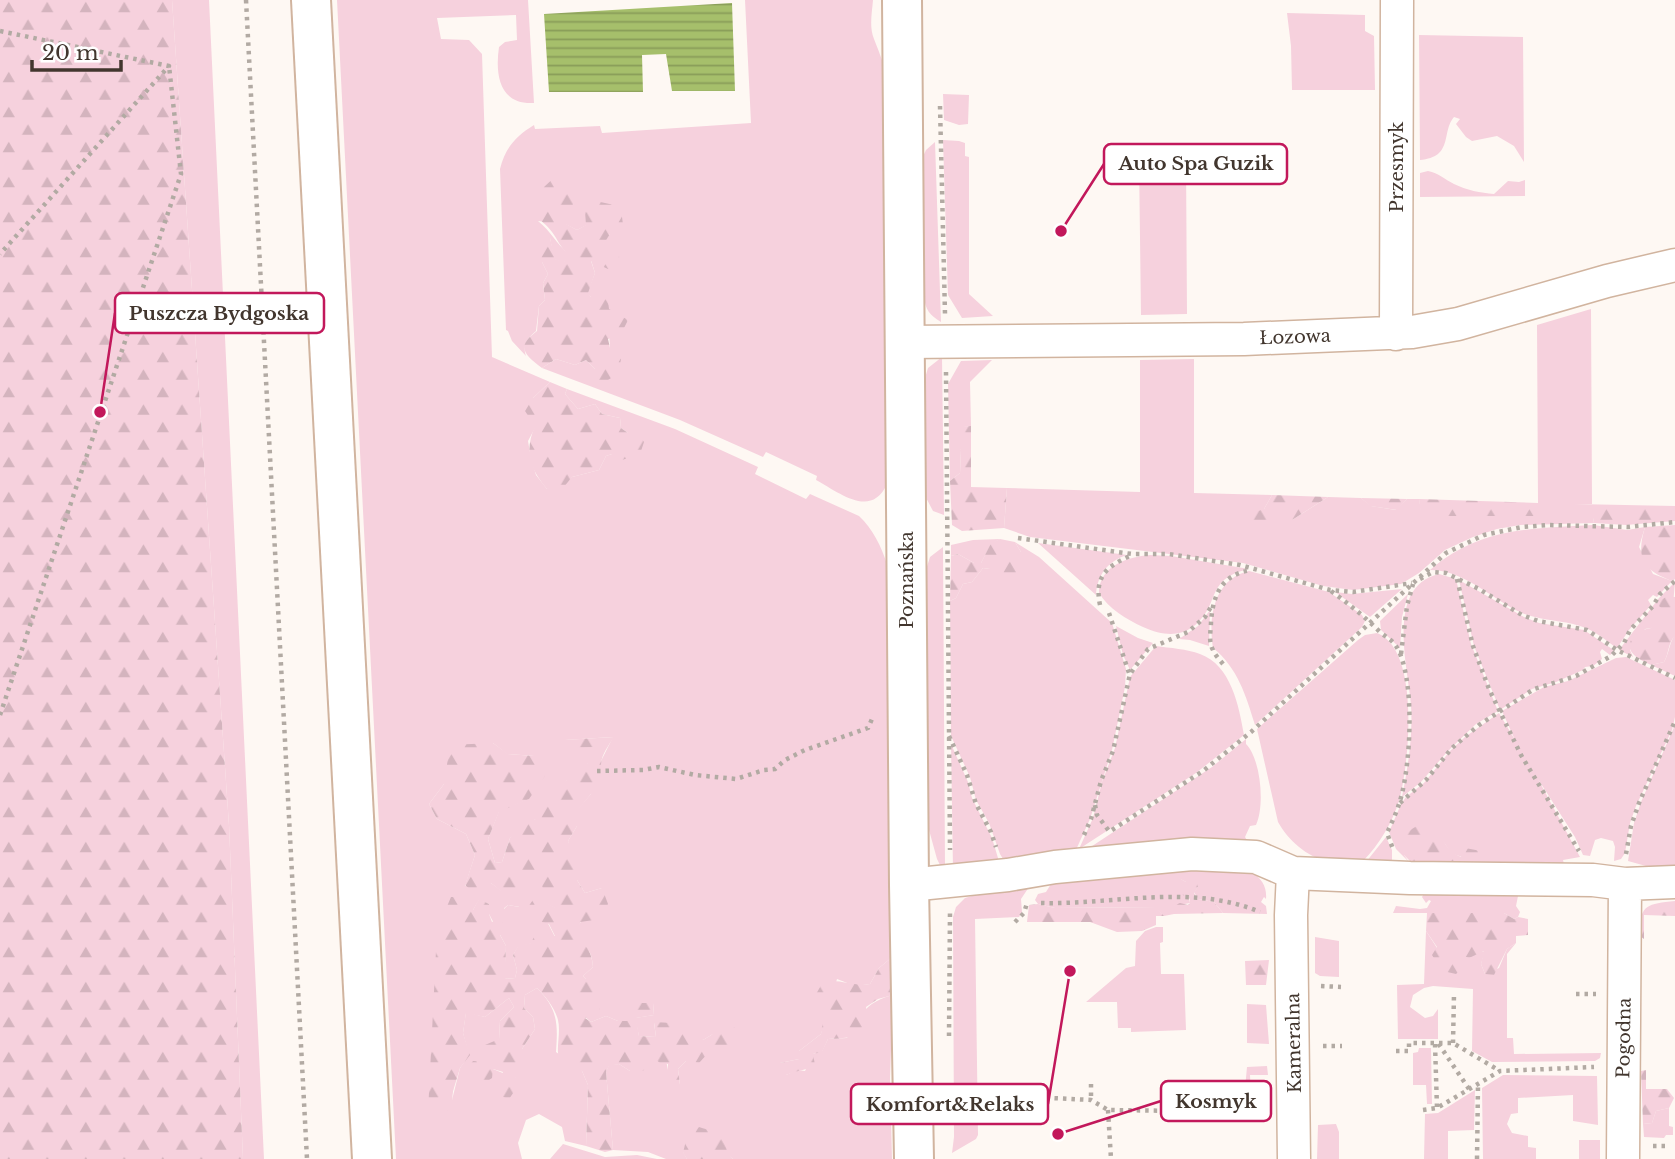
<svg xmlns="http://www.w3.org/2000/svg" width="1675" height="1159" font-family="'Libre Baskerville',serif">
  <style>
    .grass { fill: #f6d1dd }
    .forest { fill: url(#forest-firs) }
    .water { fill: url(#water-rules) }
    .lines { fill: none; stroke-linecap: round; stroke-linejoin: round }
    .minor-casing { stroke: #d1b49f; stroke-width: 35 }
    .major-casing { stroke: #d1b49f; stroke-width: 42 }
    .highway-casing { stroke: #d1b49f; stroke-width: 42 }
    .path { stroke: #b2aaa3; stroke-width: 4.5; stroke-dasharray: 3.5 5; stroke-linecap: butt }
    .minor { stroke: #fff; stroke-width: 32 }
    .major { stroke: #fff; stroke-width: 38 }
    .highway { stroke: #fff; stroke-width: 38 }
    .labels { text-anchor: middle; stroke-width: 7; stroke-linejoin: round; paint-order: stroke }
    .street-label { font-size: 18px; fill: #42362e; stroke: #fff }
    .leader { fill: none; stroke: #c2185b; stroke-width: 2.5 }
    .callout-dot { fill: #c2185b; stroke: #fff; stroke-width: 2.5 }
    .callout { fill: #fff; stroke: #c2185b; stroke-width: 2.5 }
    .callout-label { font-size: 19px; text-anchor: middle; font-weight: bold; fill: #42362e }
  </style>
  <defs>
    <pattern id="forest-firs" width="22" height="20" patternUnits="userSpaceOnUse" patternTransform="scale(1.75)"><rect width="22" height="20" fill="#f6d1dd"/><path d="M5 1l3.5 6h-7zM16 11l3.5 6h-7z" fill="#d4b4be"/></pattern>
    <pattern id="water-rules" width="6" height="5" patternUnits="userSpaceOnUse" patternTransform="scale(1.75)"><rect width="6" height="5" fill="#a6bf6b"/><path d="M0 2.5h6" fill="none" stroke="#899c58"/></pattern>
  </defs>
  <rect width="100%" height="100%" fill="#fef8f3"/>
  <!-- grass -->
  <path class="grass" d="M 172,0 L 209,0 L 264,1159 L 243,1159 L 229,825 Z
    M 337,0 L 528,0 L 534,103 C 499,105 495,74 499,47 L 505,42 L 517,40 L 516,15 L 437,18 L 441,39 L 469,40 L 482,54 L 492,357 L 550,382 L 533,398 L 536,426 L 528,441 L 531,458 L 536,475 L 547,489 L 572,477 L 599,470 L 606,456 L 612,454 L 638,433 L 628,433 L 621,428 L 620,418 L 602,414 L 595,404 L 578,409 L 565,394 L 567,389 L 675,429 L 758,467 L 755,474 L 806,499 L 810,494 L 859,516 C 873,529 881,546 887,564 L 891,958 L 879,968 L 870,984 L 855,986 L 837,979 L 821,1034 L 799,1051 L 799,1059 L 780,1063 L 786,1078 L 786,1075 L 797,1070 L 805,1071 L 813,1054 L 822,1051 L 828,1039 L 847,1038 C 861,1015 865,1002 893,995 L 890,1078 L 892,1159 L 733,1159 L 728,1155 L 683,1152 L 687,1159 L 666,1159 L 648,1152 L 613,1150 L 606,1072 L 609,1065 L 619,1064 L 630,1071 L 662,1041 L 668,1070 L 680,1085 L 678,1069 L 713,1034 L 703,1040 L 654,1023 L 656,1037 L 639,1036 L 635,1018 L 654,1015 L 653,1003 L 631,1021 L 618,1021 L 606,1016 L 591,1022 L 585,1017 L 586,979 L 583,976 L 593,967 C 592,950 586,949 581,935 C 574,920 594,900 602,888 L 585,893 L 577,880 L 568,841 L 577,826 L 577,810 L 591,794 L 602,759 L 613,737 L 565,740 L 597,747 L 588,763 L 566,781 L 552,807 L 510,838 L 502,862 L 495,863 L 488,839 L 499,811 L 528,799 L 534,756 L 507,754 L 493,743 L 444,784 L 429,804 L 437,819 L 466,834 L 475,855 L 465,886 L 491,883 L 503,892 L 504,909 L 508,905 L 519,907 L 520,889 L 538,869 L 557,909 L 535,898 L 555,937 L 518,947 L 513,955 L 517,970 L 515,978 L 504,979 L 506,946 L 489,914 L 489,904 L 479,900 L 473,910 L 452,1100 L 460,1068 L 469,1055 L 463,1033 L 466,1012 L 485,1017 L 509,998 L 514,1007 L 500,1021 L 499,1039 L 493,1069 L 515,1078 L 522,1049 L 535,1029 L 533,1017 L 524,1008 L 525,995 L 537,988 C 558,1009 558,1024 556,1052 L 582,1071 L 588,1085 L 586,1146 L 565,1141 L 562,1127 L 539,1114 L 526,1120 L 518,1143 L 522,1159 L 396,1159 Z
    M 745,0 L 873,0 C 872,13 869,27 874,39 C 878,50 883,60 885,72 L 887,484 C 871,519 840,493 816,480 L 817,476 L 766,452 L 763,457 L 680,420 L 542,368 L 556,359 L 575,365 L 586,360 L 595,369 L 610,348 L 607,301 L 591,297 L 587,293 L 595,273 L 591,260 L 610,234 L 587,225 L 577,230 L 565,224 L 538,221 C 551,231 556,244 569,254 L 564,263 L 554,259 L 550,238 L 542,262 L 548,274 L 543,283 L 545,300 L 539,306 L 536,331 C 528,338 522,344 526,356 L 512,341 L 508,331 L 506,330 L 500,169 C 505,148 516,136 534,125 L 535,129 L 600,126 L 602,133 L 751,123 Z
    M 1287,13 L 1365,15 L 1365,31 L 1374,36 L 1375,90 L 1292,90 L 1291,46 Z
    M 1419,35 L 1523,37 L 1524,162 L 1514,146 L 1497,136 L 1472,141 L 1466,137 L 1456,124 L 1460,119 L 1454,117 C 1441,132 1454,157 1420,160 Z
    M 943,94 L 969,95 L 968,124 L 959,125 L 944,120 Z
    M 943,140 L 959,141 L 965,143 L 965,156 L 969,157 L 969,294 L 993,316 L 962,318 L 948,295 Z
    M 935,142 L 941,322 C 930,315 925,310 924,296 L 920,163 L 926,150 Z
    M 1139,160 L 1186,160 L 1187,314 L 1141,315 Z
    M 1428,171 C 1439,173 1444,179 1454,184 C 1466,190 1481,193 1494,194 L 1508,181 L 1519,182 L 1525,180 L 1525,196 L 1420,197 L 1420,173 Z
    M 1591,309 L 1592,504 L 1575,504 L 1593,518 L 1594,523 L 1520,525 L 1497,529 L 1473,537 L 1445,550 L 1419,573 L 1401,584 L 1353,590 L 1323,586 L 1243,563 L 1030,537 L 1004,528 L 1007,488 L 1140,492 L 1140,360 L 1194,359 L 1194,493 L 1272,495 L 1264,509 L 1292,520 L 1328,497 L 1361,498 L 1371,506 L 1396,510 L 1407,499 L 1419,499 L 1422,516 L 1546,503 L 1538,503 L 1537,325 Z
    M 942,357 L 944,515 L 933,511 L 923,492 L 922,388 L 928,368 Z
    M 992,360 L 970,382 L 971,426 L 956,428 L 961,450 L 960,473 L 950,481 L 948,384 L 961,361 Z
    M 1593,525 L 1627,530 L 1645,527 L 1639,547 L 1653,574 L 1672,581 L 1657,597 L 1653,595 L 1648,600 L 1651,605 L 1629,630 L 1617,648 C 1605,640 1594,630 1580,626 C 1561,620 1541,621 1522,613 C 1491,599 1465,570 1430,570 C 1480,527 1530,529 1593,525 Z
    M 1000,539 L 991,544 L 981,563 L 974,563 L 958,554 L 951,556 L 951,545 L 973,540 Z
    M 1015,542 L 1039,557 L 1112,623 L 1126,669 L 1125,687 L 1112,750 L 1090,819 L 1075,852 L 1006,864 L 1000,854 L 989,823 L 976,800 L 970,777 L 951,736 L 950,601 L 956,598 L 963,584 L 972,582 L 983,568 L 990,569 L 1021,552 Z
    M 1038,543 L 1127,555 C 1108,561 1097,575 1096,595 Z
    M 943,547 L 945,867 L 940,865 L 937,859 L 926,819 L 924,576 L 930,557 Z
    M 1150,555 L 1171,556 L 1249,569 C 1240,571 1231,574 1224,580 C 1215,588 1213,599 1208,609 C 1192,637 1170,639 1143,627 C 1126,619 1109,609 1099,593 C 1099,566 1127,557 1150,555 Z
    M 1249,571 L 1329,592 L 1362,615 L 1365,621 L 1362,627 L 1255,725 C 1246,696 1238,668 1213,648 C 1208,617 1214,579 1249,571 Z
    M 1439,574 L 1456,579 L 1471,644 L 1498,711 L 1476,724 L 1447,752 L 1421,782 L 1402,797 C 1408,767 1413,736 1411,705 C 1408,667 1385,586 1439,574 Z
    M 1459,580 L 1524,617 L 1539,623 L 1584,630 L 1615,651 L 1610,655 L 1602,649 L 1600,652 L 1602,659 L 1593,666 L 1585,667 L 1583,670 L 1556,682 L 1532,689 L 1500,710 L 1474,646 Z
    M 1675,582 L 1672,617 L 1651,628 L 1645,629 L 1630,650 L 1633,657 L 1619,650 L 1659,598 Z
    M 1402,589 L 1370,617 L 1335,592 L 1352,594 Z
    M 1408,594 L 1402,617 L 1400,648 L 1381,630 L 1380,621 Z
    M 1210,610 L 1209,646 L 1190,640 L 1179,639 L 1198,626 Z
    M 1116,626 L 1138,638 L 1153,643 L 1130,670 L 1123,655 Z
    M 1377,633 C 1421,650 1409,765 1399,801 C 1392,823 1379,845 1363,861 C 1351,861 1338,863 1327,861 C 1307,857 1288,840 1278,822 L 1257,729 L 1358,640 L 1365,635 Z
    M 1674,636 L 1675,636 L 1675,676 L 1651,665 L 1664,662 C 1669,653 1669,645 1674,636 Z
    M 1156,646 C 1170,648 1187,649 1200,654 C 1231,665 1239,706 1244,735 L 1196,773 L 1079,849 L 1093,818 L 1102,782 L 1115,748 L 1130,677 Z
    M 1626,657 L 1675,680 L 1675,717 L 1672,730 L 1636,806 L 1630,823 L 1625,853 L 1621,859 L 1614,861 L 1615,847 L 1613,841 L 1601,838 L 1595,840 L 1590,856 L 1583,855 L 1575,837 L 1538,779 L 1580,857 L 1563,860 L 1564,864 L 1559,865 L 1551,862 L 1539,867 L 1505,873 L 1451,853 L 1441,838 L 1438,826 L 1404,855 L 1409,862 L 1396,849 L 1389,832 L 1401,804 L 1406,797 L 1424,783 L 1450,751 L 1465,737 L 1499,713 L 1515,740 L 1502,711 L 1544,687 L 1568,681 L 1616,658 Z
    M 1675,725 L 1675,869 L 1646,866 L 1628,861 L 1634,823 L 1641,802 Z
    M 1246,739 L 1246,744 C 1261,759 1265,806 1256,825 L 1250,826 L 1245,837 L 1248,842 L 1074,858 L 1212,767 Z
    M 951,744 L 968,782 L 972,798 L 992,838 L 1001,868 L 953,869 Z
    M 1386,837 L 1392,850 L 1392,867 L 1362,867 Z
    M 1157,864 L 1252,872 C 1262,879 1267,887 1266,899 L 1264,897 L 1261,902 L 1266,906 L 1267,914 L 1223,913 L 1214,902 L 1198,899 L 1194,892 L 1198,887 L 1179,878 L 1186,882 L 1190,903 L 1174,906 L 1174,914 L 1164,916 L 1155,907 L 1055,908 L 1038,904 L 1035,900 L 1038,894 L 1046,892 L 1051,884 L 1056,884 L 1057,881 Z
    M 1031,884 L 1021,899 L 1022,912 L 1019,917 L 975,919 L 978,1135 L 976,1139 L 952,1153 L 954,1137 L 953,917 L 956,907 L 965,898 L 989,891 L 1006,892 Z
    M 1425,892 L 1515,895 L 1518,896 L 1516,906 L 1520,912 L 1518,917 L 1514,919 L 1504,913 L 1393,913 L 1396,906 L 1420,909 L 1427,908 L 1431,901 L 1429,900 L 1426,903 L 1422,897 Z
    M 1156,927 L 1163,927 L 1163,942 L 1160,943 L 1161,974 L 1184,974 L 1186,1030 L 1131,1032 L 1131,1028 L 1118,1028 L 1117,1002 L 1086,1002 L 1126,968 L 1135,966 L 1136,941 L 1145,931 Z
    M 1426,931 L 1437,948 L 1464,956 L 1485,951 L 1481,964 L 1485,974 L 1499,968 L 1507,949 L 1516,943 L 1507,954 L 1507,1038 L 1513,1038 L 1514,1054 L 1601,1053 L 1600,1058 L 1595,1061 L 1492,1062 L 1472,1051 L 1473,989 L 1433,986 L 1424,988 L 1413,995 L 1410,1007 L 1425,1018 L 1433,1016 L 1438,1009 L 1438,1039 L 1398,1039 L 1397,985 L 1424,984 Z
    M 1315,937 L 1339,941 L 1339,977 L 1320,976 L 1315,973 Z
    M 1247,1004 L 1266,1005 L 1269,1044 L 1247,1043 Z
    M 1419,1048 L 1431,1048 L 1432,1104 L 1427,1104 L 1426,1085 L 1413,1085 L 1413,1053 L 1418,1052 Z
    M 1267,1066 L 1268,1075 L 1250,1075 L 1251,1097 L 1244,1099 L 1247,1067 Z
    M 1503,1075 L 1597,1076 L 1598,1125 L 1573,1121 L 1573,1095 L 1518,1098 L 1518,1113 L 1511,1114 L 1507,1124 L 1512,1133 L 1528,1136 L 1528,1147 L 1536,1148 L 1536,1159 L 1483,1159 L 1482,1088 Z
    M 1475,1090 L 1474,1130 L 1448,1131 L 1448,1159 L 1424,1159 L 1425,1114 L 1438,1113 Z
    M 1669,1108 L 1669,1126 L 1673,1127 L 1673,1135 L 1666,1135 L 1664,1138 L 1644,1137 L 1643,1124 L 1652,1123 L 1656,1111 Z
    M 1336,1124 L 1339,1132 L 1339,1159 L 1317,1159 L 1318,1125 Z
    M 1579,1140 L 1600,1140 L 1600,1159 L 1579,1159 Z
    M 563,1144 L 605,1157 L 637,1155 L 657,1159 L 550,1159 Z"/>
  <!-- forest -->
  <path class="forest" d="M 0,0 L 172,0 L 229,825 L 243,1159 L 0,1159 Z
    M 558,174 L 571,185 L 574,202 L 566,224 L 577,230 L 586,225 L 585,211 L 596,201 L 614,205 L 622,217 L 624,232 L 610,234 L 603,245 L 613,247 L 619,256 L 620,267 L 608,269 L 591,261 L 595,273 L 588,293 L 591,297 L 601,280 L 610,282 L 615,290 L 608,301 L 609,309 L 628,320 L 621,334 L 608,339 L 610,348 L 621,359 C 619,373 613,380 599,383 L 595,369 L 586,360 L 575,365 L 556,359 L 542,368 C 525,355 515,347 537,331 L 539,306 L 545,300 L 543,283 L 548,274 L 542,262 L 537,233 L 550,238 L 555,259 L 564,262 L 568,254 C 560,247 558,240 552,232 C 540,215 530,222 537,194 L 543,194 L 544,187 Z
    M 550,382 L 567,389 L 565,394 L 578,409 L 595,404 L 602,414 L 620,418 L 621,428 L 628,433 L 638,433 L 644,442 L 640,454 L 622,460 L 614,458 L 612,454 L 606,456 L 599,470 L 572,477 L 563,488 L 547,489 C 530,469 524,451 535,426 L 525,411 L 533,398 Z
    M 971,426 L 971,487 L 1007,488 L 1004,528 L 962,531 L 952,525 L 950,481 L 960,473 L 961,450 L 955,443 L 956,427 Z
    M 1272,495 L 1328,497 L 1292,520 L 1252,529 L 1243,516 L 1264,509 Z
    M 1361,498 L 1407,499 L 1397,510 L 1370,506 Z
    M 1419,499 L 1538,503 L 1546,503 L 1542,516 L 1421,516 Z
    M 1575,504 L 1675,506 L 1675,521 L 1626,525 L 1594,523 L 1593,518 L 1577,519 Z
    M 1675,525 L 1675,579 L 1672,581 C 1642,570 1636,557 1645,527 Z
    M 1000,539 L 1015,542 L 1021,552 L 1022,565 L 1013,577 L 999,578 L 990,569 L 983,568 L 972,582 L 963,584 L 956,598 L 950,601 L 951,556 L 958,554 L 974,563 L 981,563 L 991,543 Z
    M 1667,596 L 1675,597 L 1675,636 C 1668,642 1669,654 1664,662 L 1651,665 C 1634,657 1620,649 1638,631 L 1651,628 L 1656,617 L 1670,616 L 1659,606 L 1660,601 Z
    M 614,737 C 609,745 601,755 601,765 C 601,773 603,779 601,788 L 591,794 L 578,810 L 577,826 L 568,841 L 572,851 L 586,856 L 588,868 L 577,880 L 585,893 L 602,888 L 608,904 L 601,919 L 580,922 C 579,940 592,947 593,967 L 583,976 L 586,979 L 598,975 L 605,993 L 599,1010 L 585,1018 L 591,1022 L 606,1016 L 618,1021 L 631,1021 L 629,1003 L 653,1003 L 654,1015 L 636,1018 L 639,1036 L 656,1037 L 654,1022 L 672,1023 L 682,1031 L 696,1030 L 703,1040 L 713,1034 L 717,1023 L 733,1026 L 741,1034 L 739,1049 L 731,1056 L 709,1052 L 699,1063 L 686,1061 L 678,1069 L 680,1085 L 666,1087 L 660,1084 L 659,1076 L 668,1070 L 668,1064 L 660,1063 L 655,1059 L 660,1046 L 643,1071 L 630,1071 L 619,1064 L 609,1066 L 606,1072 L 613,1150 L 605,1152 L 586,1146 L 588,1085 L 582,1071 C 545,1069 563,1041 558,1020 C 555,1008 545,996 537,988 L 525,995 L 524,1008 L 533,1017 L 535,1029 L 522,1049 L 527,1056 L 525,1071 L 515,1078 L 518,1086 L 509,1099 L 500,1096 L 498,1084 L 503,1072 L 493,1069 L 492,1078 L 476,1089 L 467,1084 L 465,1071 L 473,1061 L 486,1062 L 478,1048 L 499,1039 L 500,1021 L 514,1007 L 509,998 L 485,1017 L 466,1013 L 463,1033 L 470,1055 L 460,1068 L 447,1111 L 437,1117 L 428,1113 L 437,930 L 451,897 L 464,897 L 473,910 L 479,899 L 489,904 L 489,914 L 492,922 L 499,918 L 503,920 L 500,935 L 506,946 L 505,979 L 515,978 L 517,970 L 513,955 L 518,946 L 531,943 L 535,935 L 555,936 L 549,924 L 531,919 L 528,907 L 535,897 L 556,908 L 543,889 L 538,871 L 532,889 L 520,889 L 520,907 L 508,905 L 503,909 L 496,896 L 502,892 L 491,883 L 478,896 L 465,885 L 475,855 L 466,834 L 437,819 L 429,804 L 444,784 L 450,745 L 493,743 L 508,754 L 534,756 L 545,776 L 529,799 L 499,812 L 488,839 L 495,863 L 502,862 L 510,838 L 524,820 L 535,820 L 537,805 L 551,806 L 547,792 L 554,783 L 566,781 C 570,771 577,765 588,763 L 588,755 L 596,747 L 568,748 L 564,740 Z
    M 1432,822 L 1439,826 C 1442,841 1447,851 1461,857 L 1465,848 L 1481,851 L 1483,859 L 1478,867 L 1415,866 L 1404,855 L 1401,843 C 1406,830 1417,824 1432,822 Z
    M 1185,873 L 1188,879 L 1196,880 L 1198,887 L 1194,893 L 1198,899 L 1214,902 L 1223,913 L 1174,914 L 1173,906 L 1180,903 L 1188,905 L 1190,903 L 1190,899 L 1181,894 L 1186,882 L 1179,878 L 1180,874 Z
    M 1675,901 L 1675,916 L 1644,915 L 1644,939 L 1640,936 C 1639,905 1646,904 1675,901 Z
    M 1038,904 L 1055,908 L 1156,907 L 1164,916 L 1156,916 L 1156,925 L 1142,931 L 1117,932 L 1090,922 L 1027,922 L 1029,905 Z
    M 1427,913 L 1504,913 L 1514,919 L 1518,917 L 1528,919 L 1528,935 L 1516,936 L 1516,943 L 1507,949 L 1494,975 L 1485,974 L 1481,964 L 1484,951 L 1469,958 L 1464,956 L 1465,966 L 1456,974 L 1443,971 C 1440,964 1435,961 1432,955 L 1437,947 L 1426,931 Z
    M 891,958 L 893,995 L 878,999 L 866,1007 L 868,1017 C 857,1038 852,1038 828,1039 L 822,1052 L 813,1054 L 815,1065 C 805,1071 797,1070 786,1075 L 787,1079 L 778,1073 L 780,1063 L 799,1059 L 799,1051 L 821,1034 L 823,1020 L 812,1001 L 823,982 C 840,978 852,987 870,984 L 879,968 Z
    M 1269,960 L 1266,985 L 1246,985 L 1245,961 Z
    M 1646,1070 L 1646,1089 L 1667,1089 L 1674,1098 L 1669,1108 L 1656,1111 L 1652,1123 L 1643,1124 L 1641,1071 Z
    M 699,1127 C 709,1130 720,1133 724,1143 C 728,1150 726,1153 733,1159 L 687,1159 L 683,1153 L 687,1136 Z"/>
  <!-- water -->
  <path class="water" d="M 732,3 L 735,91 L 672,91 L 666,54 L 642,55 L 643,92 L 549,92 L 544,14 Z"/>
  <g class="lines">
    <defs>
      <path id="minor" d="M 1396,334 L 1397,0
        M 905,342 L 1244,339 L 1412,332 L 1458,324 L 1607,281 L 1675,265
        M 1293,873 L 1291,915 L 1294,1159
        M 909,885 L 1008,875 L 1055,867 L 1192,854 L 1256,857 L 1293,873 L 1410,878 L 1593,880 L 1625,884 L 1675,882
        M 1623,1159 L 1625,884"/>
      <path id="major" d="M 902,0 L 909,885 L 914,1159"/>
      <path id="highway" d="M 311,0 L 372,1159"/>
    </defs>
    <!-- minor casing -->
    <use href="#minor" class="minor-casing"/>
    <!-- major casing -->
    <use href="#major" class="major-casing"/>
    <!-- highway casing -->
    <use href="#highway" class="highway-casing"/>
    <!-- path -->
    <path class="path" d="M 246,0 L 307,1159
      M 0,31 L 169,66 L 0,254
      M 940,106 L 945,314
      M 946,372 L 950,850
      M 1018,538 L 1132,554 L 1169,554 L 1240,565 L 1330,590 L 1353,592 L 1412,583
      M 1420,579 L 1433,572 L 1446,573 L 1479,589 L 1522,615 L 1538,621 L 1587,630 L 1617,650 L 1675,678
      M 1457,579 L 1473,646 L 1489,689 L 1521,755 L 1579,851
      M 1331,591 C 1349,604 1365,617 1380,632 C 1386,637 1392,640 1396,646 C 1416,677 1411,769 1399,804 C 1396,814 1391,824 1387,833 L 1393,849
      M 1100,605 C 1094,576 1107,566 1132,555
      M 1109,613 L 1129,673
      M 1401,654 L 1407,606 L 1413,584
      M 1223,664 C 1219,659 1215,655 1213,650 C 1208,641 1211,631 1211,622 C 1213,594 1222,574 1252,570
      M 0,715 L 181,174 L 169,66
      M 949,736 L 967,775 L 976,804 L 991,832 L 996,847
      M 597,771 L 643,770 L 659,767 L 695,775 L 736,779 L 764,770 L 775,769 L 785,760 L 805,750 L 868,728 L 872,719
      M 1400,803 L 1426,780 L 1452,748 L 1479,725 L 1534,689 L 1576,676 L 1611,656 L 1624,643 L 1630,630 L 1653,606 L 1660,594 L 1675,581
      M 1095,805 L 1097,815 L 1109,831
      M 1112,830 L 1203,771 L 1251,732 L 1446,553 L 1484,535 L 1522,527 L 1548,525 L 1627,527 L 1675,522
      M 1084,835 L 1091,819 L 1101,781 L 1113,751 L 1130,674 L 1148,649 L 1188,632 L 1205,617 L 1212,605
      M 1626,854 L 1631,826 L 1639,803 L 1675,721
      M 1041,903 C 1114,905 1191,883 1260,912
      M 1015,922 L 1024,913 L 1027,903
      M 1321,986 L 1341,987
      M 1576,994 L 1596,994
      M 949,1036 L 950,911
      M 1439,1043 L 1453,1043 L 1500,1071
      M 1453,1043 L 1454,994
      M 1435,1044 L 1437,1108
      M 1323,1046 L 1342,1046
      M 1396,1051 L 1409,1051 L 1409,1043 L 1438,1043 L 1469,1089
      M 1091,1084 L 1091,1100
      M 1171,1095 L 1172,1111
      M 1012,1096 L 1091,1100 L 1108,1110 L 1264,1112
      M 1108,1110 L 1111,1159
      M 1423,1110 L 1437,1108 L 1500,1071 L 1594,1067
      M 1653,1146 L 1667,1146
      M 1477,1159 L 1478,1085"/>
    <!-- minor -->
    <use href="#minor" class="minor"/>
    <!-- major -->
    <use href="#major" class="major"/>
    <!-- highway -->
    <use href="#highway" class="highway"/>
  </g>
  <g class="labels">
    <!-- street labels -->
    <g class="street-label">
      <text transform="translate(1397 167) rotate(-90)" y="6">Przesmyk</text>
      <text transform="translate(1295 337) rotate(-2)" y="6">Łozowa</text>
      <text transform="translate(907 580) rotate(-90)" y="6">Poznańska</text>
      <text transform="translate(1624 1038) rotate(-89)" y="6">Pogodna</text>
      <text transform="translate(1294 1043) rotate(-91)" y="6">Kameralna</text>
    </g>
  </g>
  <!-- callouts -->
  <path class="leader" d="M1061 231L1104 164M100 412L115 313M1058 1134L1161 1101M1070 971L1048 1104"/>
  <g class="callout-dot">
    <circle cx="1061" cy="231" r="7"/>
    <circle cx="100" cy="412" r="7"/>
    <circle cx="1058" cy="1134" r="7"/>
    <circle cx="1070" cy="971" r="7"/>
  </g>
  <g class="callout">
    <rect x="1104" y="144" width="183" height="40" rx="7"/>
    <rect x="115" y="293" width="209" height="40" rx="7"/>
    <rect x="1161" y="1081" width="110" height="40" rx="7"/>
    <rect x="851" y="1084" width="197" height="40" rx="7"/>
  </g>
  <g class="callout-label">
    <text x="1196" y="170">Auto Spa Guzik</text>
    <text x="219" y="320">Puszcza Bydgoska</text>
    <text x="1216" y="1108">Kosmyk</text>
    <text x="950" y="1111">Komfort&amp;Relaks</text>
  </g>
  <!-- scale -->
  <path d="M32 60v10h89v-10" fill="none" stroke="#42362e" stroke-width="3.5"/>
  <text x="42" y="60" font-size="21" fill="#42362e" stroke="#ffffff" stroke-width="5" paint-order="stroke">20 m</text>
</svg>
